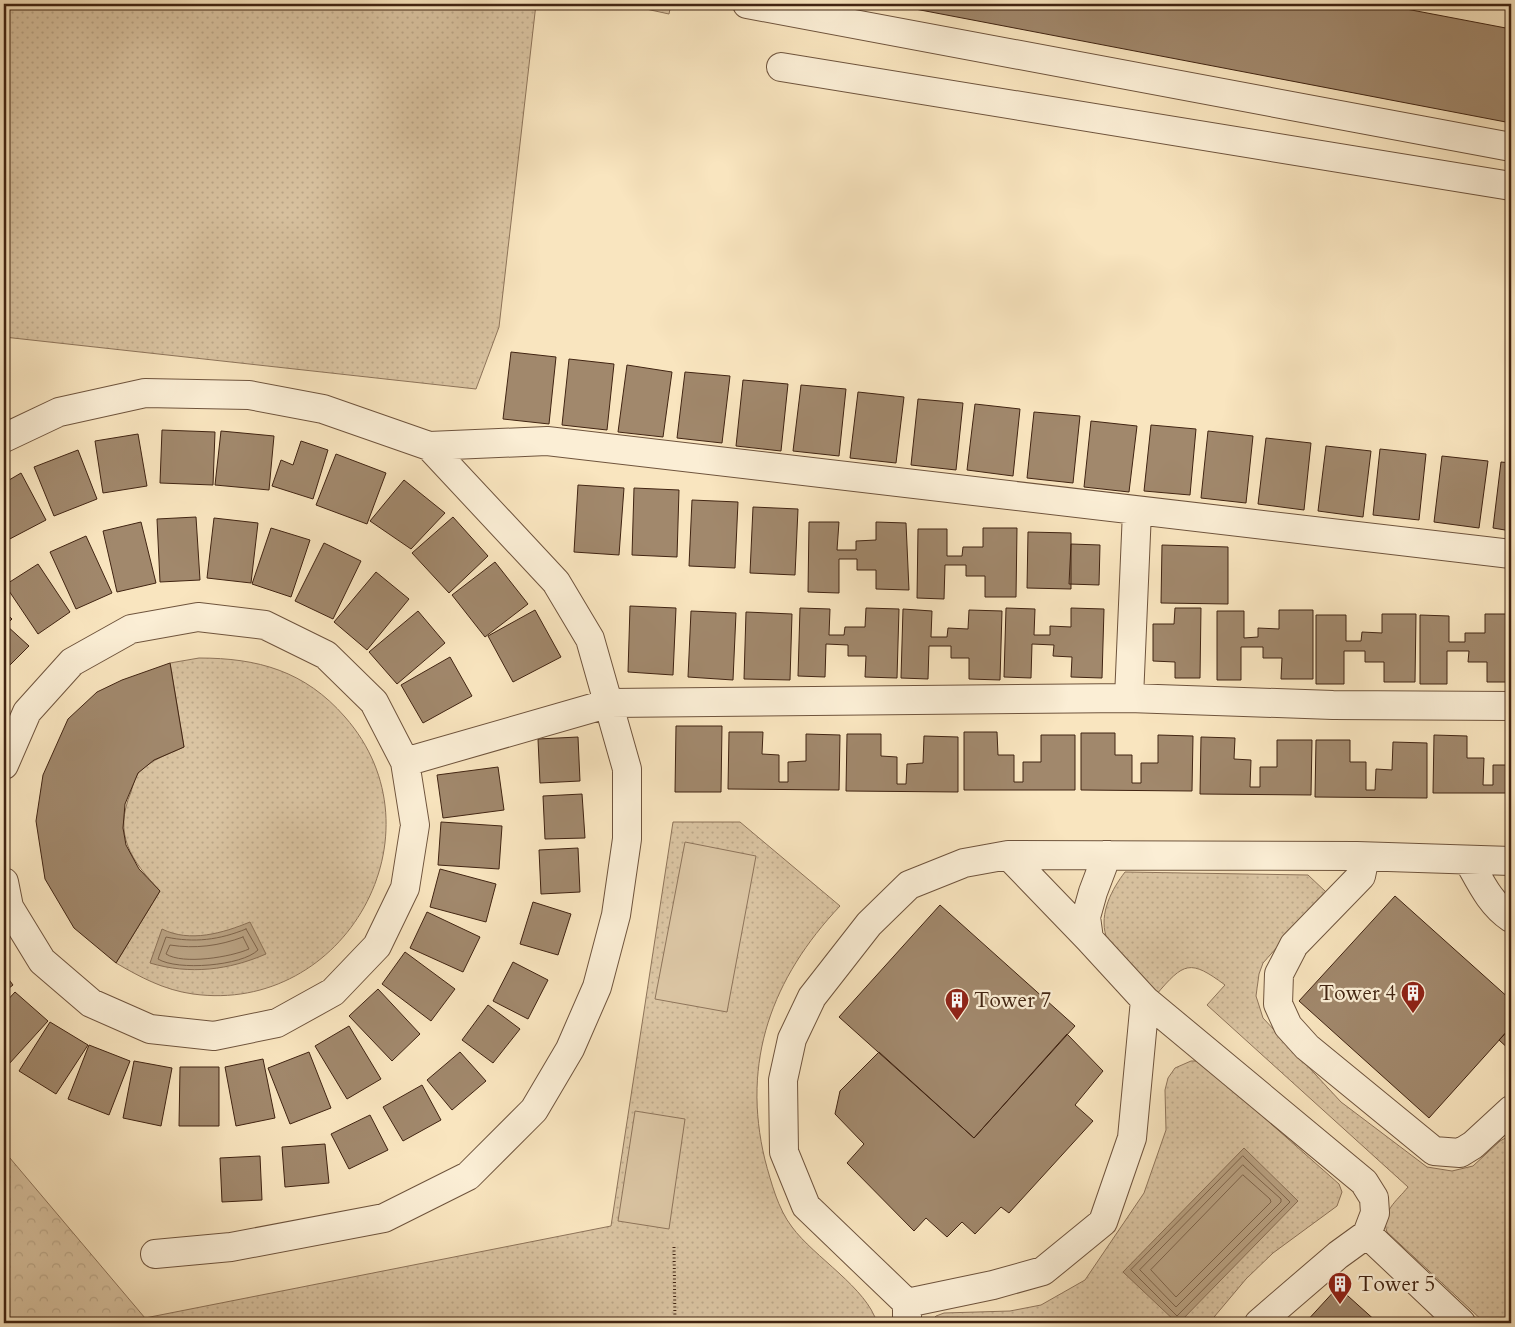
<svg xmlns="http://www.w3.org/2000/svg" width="1515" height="1327" font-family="Cardo,serif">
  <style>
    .green { fill: url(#green-dots); stroke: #8e745a }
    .forest { fill: url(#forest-crowns); stroke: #8e745a }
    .pitch { fill: #dac4a2; stroke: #8e745a }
    .water { fill: #baa384; stroke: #8a7056 }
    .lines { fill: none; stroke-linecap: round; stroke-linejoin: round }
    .shore { stroke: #7e644b; stroke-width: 1 }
    .building { fill: #a1886c; stroke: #412412 }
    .minor-casing { stroke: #6f543d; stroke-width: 30 }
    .path { stroke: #412412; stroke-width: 3; stroke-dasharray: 1 2.5; stroke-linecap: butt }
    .minor { stroke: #fbeed5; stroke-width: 28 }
    .labels { text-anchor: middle; stroke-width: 4.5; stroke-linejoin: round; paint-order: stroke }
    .poi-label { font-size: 21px; fill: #412412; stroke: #fbeed5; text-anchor: start }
  </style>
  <defs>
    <pattern id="green-dots" width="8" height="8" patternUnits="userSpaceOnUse" patternTransform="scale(1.25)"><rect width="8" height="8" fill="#dac4a2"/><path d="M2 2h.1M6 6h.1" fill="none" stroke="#bca88a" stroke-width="1.8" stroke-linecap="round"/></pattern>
    <pattern id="forest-crowns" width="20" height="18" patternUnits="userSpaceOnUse" patternTransform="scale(1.25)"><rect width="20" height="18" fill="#dac4a2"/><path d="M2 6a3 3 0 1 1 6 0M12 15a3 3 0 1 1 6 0" fill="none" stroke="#bca88a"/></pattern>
  </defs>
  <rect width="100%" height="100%" fill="#f9e5bf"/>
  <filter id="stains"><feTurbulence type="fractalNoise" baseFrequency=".004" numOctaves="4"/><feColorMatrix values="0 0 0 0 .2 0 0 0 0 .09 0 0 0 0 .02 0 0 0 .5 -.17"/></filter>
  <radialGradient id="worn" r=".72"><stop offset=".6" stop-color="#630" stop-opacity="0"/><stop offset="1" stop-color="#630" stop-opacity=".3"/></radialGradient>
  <!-- green -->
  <path class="green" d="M 4,4 L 536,4 L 499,327 L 476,389 L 4,337 Z
    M 623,4 L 671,4 L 669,14 Z
    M 199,658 C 258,658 305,671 345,717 C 447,833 345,1015 193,994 C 164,990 140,977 116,963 L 160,891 C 131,860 113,835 131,792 C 133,785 135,776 140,771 C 153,759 169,754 184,747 L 170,663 Z
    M 673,822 L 740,822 L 840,906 C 772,978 741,1061 765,1160 C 771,1182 778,1209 792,1227 C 814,1257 867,1288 877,1323 L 145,1323 L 145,1318 L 611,1226 Z
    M 1125,872 L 1308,875 L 1326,892 L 1263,963 L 1259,974 L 1256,996 L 1263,1018 L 1341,1102 L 1427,1167 L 1452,1171 L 1473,1166 L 1500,1141 L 1511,1135 L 1511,1316 L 1502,1323 L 1485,1323 L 1387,1232 C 1380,1212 1397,1201 1408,1187 L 1207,1005 L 1225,985 C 1190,959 1184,962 1156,995 C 1148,985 1108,944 1106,936 C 1099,913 1112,889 1125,872 Z
    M 1191,1061 L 1200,1061 L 1339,1184 L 1342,1192 L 1337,1206 L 1273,1253 L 1246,1279 L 1209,1323 L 929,1323 L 936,1316 L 944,1313 L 1010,1311 L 1041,1305 L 1085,1280 L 1144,1193 L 1166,1130 L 1165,1090 L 1168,1078 L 1175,1068 Z"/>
  <!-- forest -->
  <path class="forest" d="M 4,1151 L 145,1318 L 145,1323 L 4,1323 Z"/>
  <!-- pitch -->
  <path class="pitch" d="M 685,842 L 756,856 L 727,1012 L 655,999 Z
    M 635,1111 L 685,1119 L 669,1229 L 618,1221 Z"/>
  <!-- water -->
  <path class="water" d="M 250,922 L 266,954 C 229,970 190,975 150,963 L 162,929 C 190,943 223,933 250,922 Z
    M 1244,1148 L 1298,1201 L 1179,1323 L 1177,1323 L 1123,1272 Z"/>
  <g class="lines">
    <!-- shore -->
    <path class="shore" d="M 246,929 L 258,950 C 242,966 177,971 158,959 L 166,937 C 194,943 219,940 246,929 Z
      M 243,937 L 249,949 C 231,957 183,965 166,954 L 170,945 C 195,949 219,946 243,937 Z
      M 1243,1156 L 1290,1202 L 1177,1316 L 1131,1270 Z
      M 1243,1165 L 1281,1199 L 1281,1202 L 1176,1307 L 1140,1270 Z
      M 1243,1175 L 1270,1199 L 1271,1202 L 1176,1297 L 1151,1270 Z"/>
  </g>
  <!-- building -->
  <path class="building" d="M 889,4 L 1380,4 L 1511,29 L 1511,123 Z
    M 511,352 L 556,357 L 549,424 L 503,419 Z
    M 569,359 L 614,364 L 607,430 L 562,425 Z
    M 627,365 L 672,372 L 663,437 L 618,432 Z
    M 685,372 L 730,376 L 722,443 L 677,438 Z
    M 743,380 L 788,384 L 781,451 L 736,446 Z
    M 801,385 L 846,389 L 839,456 L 793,451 Z
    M 858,392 L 904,397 L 896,463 L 850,458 Z
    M 918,399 L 963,403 L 956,470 L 911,465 Z
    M 975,404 L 1020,409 L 1013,476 L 967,470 Z
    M 1034,412 L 1080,416 L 1073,483 L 1027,478 Z
    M 1091,421 L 1137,426 L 1129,492 L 1084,487 Z
    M 1151,425 L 1196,429 L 1190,495 L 1144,491 Z
    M 162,430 L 215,432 L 213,485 L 160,483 Z
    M 221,431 L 274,436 L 269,490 L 215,485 Z
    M 1208,431 L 1253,436 L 1246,503 L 1201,498 Z
    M 138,434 L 147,486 L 103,493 L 95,441 Z
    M 1266,438 L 1311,443 L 1304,510 L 1258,504 Z
    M 301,441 L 328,450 L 313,499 L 272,486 L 281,460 L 293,465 Z
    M 1326,446 L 1371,451 L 1363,517 L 1318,511 Z
    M 1380,449 L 1426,454 L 1419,520 L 1373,515 Z
    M 78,450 L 97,499 L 54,516 L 34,467 Z
    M 336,454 L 386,473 L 367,524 L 316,505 Z
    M 1442,456 L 1488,461 L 1479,528 L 1434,522 Z
    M 1501,462 L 1511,463 L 1511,531 L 1493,528 Z
    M 21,473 L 46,520 L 4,542 L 4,483 Z
    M 404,480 L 445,513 L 411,549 L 370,521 Z
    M 578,485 L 624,488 L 619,555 L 574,552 Z
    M 634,488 L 679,490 L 677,557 L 632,555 Z
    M 692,500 L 738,502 L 735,568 L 689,566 Z
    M 753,507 L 798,509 L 795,575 L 750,573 Z
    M 196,517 L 200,580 L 160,582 L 157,519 Z
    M 453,517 L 488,556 L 449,593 L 412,553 Z
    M 214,518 L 258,523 L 251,583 L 207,578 Z
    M 141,522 L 156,583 L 117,592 L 103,531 Z
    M 809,522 L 839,522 L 837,550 L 856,550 L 856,541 L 876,540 L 876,522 L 906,523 L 909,590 L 876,589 L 876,570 L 857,570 L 857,559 L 839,559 L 839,593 L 808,592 Z
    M 271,528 L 310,540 L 291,597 L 252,584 Z
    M 983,528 L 1017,528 L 1016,597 L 985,597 L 985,576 L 966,576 L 966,565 L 945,565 L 944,599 L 917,598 L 918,529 L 947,529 L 947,556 L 962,556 L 963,547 L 983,547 Z
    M 1028,532 L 1071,533 L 1071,589 L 1027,588 Z
    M 86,536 L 112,593 L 76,609 L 50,552 Z
    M 324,543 L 361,561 L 333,619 L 295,601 Z
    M 1071,544 L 1100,545 L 1099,585 L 1069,584 Z
    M 1162,545 L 1228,547 L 1228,604 L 1161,603 Z
    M 495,562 L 528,604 L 485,637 L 452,595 Z
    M 38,564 L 70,612 L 38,634 L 5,585 Z
    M 376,572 L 409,599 L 367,650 L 334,622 Z
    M 630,606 L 676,608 L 673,675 L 628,672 Z
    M 800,608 L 830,609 L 829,635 L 844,635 L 845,627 L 865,627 L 866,608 L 899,609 L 897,678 L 865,677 L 866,656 L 848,656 L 848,645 L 826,644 L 825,677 L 798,676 Z
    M 1006,608 L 1035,609 L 1034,635 L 1050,635 L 1050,626 L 1071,627 L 1071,608 L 1104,609 L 1102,678 L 1071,677 L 1072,657 L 1053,656 L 1054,645 L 1032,644 L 1031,678 L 1004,677 Z
    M 1175,608 L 1201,608 L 1200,678 L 1175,678 L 1175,662 L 1153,661 L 1153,624 L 1174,624 Z
    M 903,609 L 932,611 L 931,637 L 947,637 L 948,628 L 968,629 L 969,610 L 1002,611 L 1000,680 L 969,679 L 969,658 L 951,658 L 951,646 L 929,646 L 928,679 L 901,678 Z
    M 535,610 L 561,657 L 513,682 L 488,636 Z
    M 1279,610 L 1313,610 L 1313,679 L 1281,679 L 1282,658 L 1263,658 L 1263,647 L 1241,647 L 1241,680 L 1217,680 L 1217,611 L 1244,611 L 1244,638 L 1258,637 L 1258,628 L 1279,629 Z
    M 418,611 L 445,643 L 397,684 L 369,652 Z
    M 691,611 L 736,613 L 733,680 L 688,677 Z
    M 5,612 L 12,619 L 6,625 L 29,646 L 6,669 L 4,667 Z
    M 746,612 L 792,614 L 790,680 L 744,679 Z
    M 1382,614 L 1416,614 L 1415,682 L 1384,682 L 1384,662 L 1365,662 L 1365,651 L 1344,651 L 1344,684 L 1316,684 L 1316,615 L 1346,615 L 1346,641 L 1361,641 L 1362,632 L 1382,633 Z
    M 1485,614 L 1511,614 L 1511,682 L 1487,682 L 1487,662 L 1468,662 L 1469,651 L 1447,651 L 1447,684 L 1420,684 L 1420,615 L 1449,616 L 1449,642 L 1465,642 L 1465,633 L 1485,633 Z
    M 450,657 L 472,696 L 423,723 L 401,685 Z
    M 170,663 L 184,747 L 154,760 L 138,773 L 125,804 L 123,828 L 126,845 L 139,869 L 160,891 L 116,963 L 74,928 L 45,879 L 36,821 L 43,775 L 68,719 L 97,692 L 122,680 Z
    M 676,726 L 722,726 L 721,792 L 675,792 Z
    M 729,732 L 763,732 L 762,754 L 779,755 L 779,782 L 788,782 L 788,762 L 806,761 L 806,734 L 840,735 L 839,790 L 728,789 Z
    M 964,732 L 997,732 L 998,755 L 1014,755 L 1014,782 L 1023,782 L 1023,762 L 1041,762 L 1041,735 L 1075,735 L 1075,790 L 964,790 Z
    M 1081,733 L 1115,733 L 1115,755 L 1132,755 L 1132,783 L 1141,783 L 1141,763 L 1158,763 L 1158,735 L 1193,736 L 1192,791 L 1081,790 Z
    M 847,734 L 881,734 L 881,756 L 897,757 L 897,784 L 906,784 L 907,764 L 923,763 L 924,736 L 958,737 L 958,792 L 846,791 Z
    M 1434,735 L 1467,736 L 1467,758 L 1484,758 L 1483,785 L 1493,785 L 1493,765 L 1510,765 L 1511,738 L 1511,793 L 1433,793 Z
    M 578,737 L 580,781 L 540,783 L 538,739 Z
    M 1201,737 L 1235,738 L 1234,759 L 1251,760 L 1250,787 L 1260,787 L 1260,767 L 1277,767 L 1277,740 L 1312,740 L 1311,795 L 1200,794 Z
    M 1316,740 L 1350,740 L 1350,762 L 1366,762 L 1366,790 L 1375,790 L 1376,769 L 1392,770 L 1393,742 L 1427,743 L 1427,798 L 1315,797 Z
    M 498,767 L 504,810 L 443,818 L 437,775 Z
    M 582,794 L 585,838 L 545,839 L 543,796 Z
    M 441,822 L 502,826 L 499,869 L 438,865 Z
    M 578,848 L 580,892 L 541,894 L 539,850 Z
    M 440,869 L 496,884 L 486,922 L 430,907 Z
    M 1395,896 L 1511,1000 L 1511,1027 L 1429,1118 L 1299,1001 Z
    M 533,902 L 571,914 L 558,955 L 520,944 Z
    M 940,905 L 1075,1026 L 974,1138 L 839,1017 Z
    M 427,912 L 480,937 L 463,972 L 410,948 Z
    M 405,952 L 455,989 L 431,1021 L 382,984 Z
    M 513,962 L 548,980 L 528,1019 L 493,1001 Z
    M 4,973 L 13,985 L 4,992 Z
    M 378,989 L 420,1034 L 392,1061 L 349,1016 Z
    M 15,992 L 48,1021 L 9,1064 L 4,1059 L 4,1004 Z
    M 488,1005 L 520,1029 L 493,1063 L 462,1040 Z
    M 50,1022 L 88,1045 L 56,1094 L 19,1071 Z
    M 349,1026 L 381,1079 L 347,1099 L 315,1046 Z
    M 1511,1027 L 1511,1051 L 1499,1040 Z
    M 1067,1034 L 1103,1071 L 1075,1105 L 1093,1121 L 1009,1213 L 1001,1207 L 975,1234 L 962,1222 L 947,1237 L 926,1218 L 914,1231 L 847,1163 L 864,1144 L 835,1114 L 840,1091 L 879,1052 L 974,1138 Z
    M 89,1045 L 130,1061 L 109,1115 L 68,1099 Z
    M 309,1052 L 331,1108 L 290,1124 L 268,1068 Z
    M 460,1052 L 486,1081 L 452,1110 L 427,1080 Z
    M 263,1059 L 275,1118 L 236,1126 L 225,1067 Z
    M 134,1061 L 172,1068 L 161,1126 L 123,1118 Z
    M 180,1067 L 219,1067 L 219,1126 L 179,1126 Z
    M 422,1085 L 441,1120 L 403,1141 L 383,1107 Z
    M 370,1115 L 388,1150 L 349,1169 L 331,1134 Z
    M 325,1144 L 329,1183 L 285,1187 L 282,1147 Z
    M 260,1156 L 262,1200 L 222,1202 L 220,1158 Z
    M 1338,1287 L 1378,1323 L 1305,1323 Z"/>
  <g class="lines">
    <defs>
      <path id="minor" d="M 747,4 L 1511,147
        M 781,67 L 1511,186
        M 4,438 L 59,412 L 145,393 L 249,395 L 323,409 L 429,446 L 547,441 L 1511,554
        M 1137,511 L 1129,698 L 1333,705 L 1511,706
        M 405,762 L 610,703 L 1129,698
        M 4,765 L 27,712 L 72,662 L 131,629 L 198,617 L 265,625 L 326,655 L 374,702 L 405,762 L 415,825 L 405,888 L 377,946 L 333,992 L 277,1023 L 214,1036 L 150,1029 L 91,1003 L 42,961 L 9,907 L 4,882
        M 1008,855 L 1089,939
        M 1107,855 L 1093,892 L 1086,917 L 1089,939 L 1145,1000 L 1364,1182 L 1374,1198 L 1375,1213 L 1367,1234 L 1338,1255 L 1259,1323
        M 1365,857 L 1361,876 L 1294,945 L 1279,974 L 1278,1004 L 1288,1026 L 1307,1047 L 1434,1151 L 1460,1153 L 1473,1145 L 1511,1110
        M 1468,860 C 1480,881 1490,904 1511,918
        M 1367,1234 L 1461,1323
        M 155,1254 L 231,1247 L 384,1218 L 468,1176 L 534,1110 L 570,1049 L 597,987 L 616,915 L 627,839 L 627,769 L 590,639 L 556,582 L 429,446
        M 907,1303 L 993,1285 L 1043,1271 L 1103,1222 L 1132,1138 L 1145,1000
        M 907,1323 L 907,1303 L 806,1206 L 784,1152 L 783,1080 L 792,1039 L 812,997 L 869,924 L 909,885 L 964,863 L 1008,855 L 1357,856 L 1511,861"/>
    </defs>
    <!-- minor casing -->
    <use href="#minor" class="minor-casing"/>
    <!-- path -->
    <path class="path" d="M 674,1247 L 675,1323"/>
    <!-- minor -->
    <use href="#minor" class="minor"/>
  </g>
  <!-- icons -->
  <defs>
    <symbol id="building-pin" viewBox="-11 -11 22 30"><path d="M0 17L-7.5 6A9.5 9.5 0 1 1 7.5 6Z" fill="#8f2418" stroke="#fbeed5"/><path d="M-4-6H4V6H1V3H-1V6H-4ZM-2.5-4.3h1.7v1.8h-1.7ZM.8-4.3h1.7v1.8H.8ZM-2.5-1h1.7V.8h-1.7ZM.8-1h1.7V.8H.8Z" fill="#fff"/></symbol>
  </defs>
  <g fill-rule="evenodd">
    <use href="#building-pin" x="1399" y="979" width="28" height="38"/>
    <use href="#building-pin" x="943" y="986" width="28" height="38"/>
    <use href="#building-pin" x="1326" y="1270" width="28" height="38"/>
  </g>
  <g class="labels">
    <!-- poi labels -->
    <g class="poi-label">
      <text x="1396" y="1000" text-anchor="end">Tower 4</text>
      <text x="974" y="1007">Tower 7</text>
      <text x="1358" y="1291">Tower 5</text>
    </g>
  </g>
  <!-- margin -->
  <rect width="1515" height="1327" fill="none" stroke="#f9e5bf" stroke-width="20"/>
  <rect x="5" y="5" width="1505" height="1317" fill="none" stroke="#412412" stroke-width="2.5"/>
  <rect x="10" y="10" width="1495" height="1307" fill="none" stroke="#412412"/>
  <rect width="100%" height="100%" filter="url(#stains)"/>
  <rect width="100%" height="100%" fill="url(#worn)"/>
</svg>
